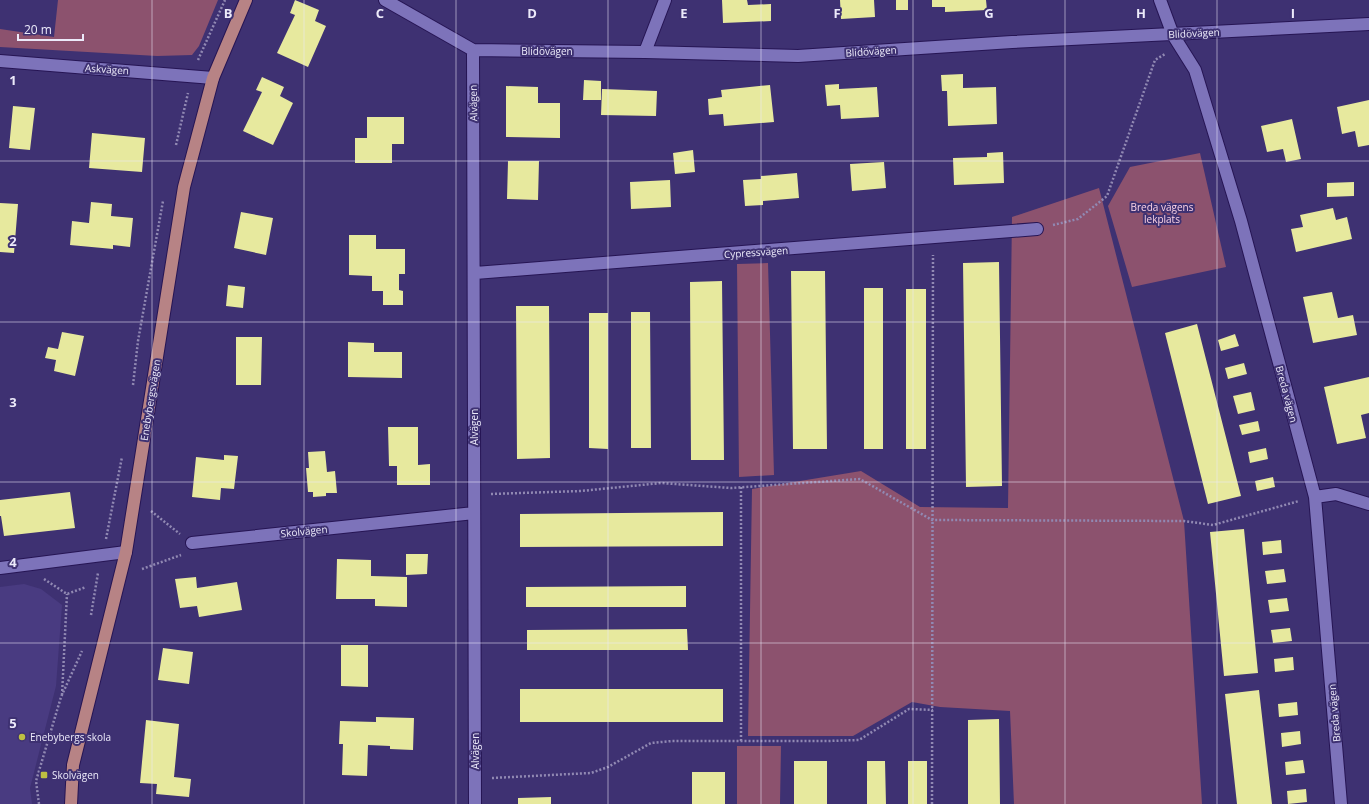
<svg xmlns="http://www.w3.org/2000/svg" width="1369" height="804" font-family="'Open Sans',sans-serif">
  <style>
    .built { fill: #493b81 }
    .green { fill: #8c526e }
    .building { fill: #e7e99e }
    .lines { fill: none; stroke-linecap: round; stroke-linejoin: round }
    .minor-casing { stroke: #261554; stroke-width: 14 }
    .major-casing { stroke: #261554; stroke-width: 14 }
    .path { stroke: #9189b3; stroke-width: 2.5; stroke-dasharray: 2 2; stroke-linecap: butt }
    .minor { stroke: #7d73ba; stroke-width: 12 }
    .major { stroke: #b78385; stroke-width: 12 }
    .grid { fill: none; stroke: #eceafa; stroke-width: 1; stroke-opacity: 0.55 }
    .poi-dot { fill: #bebf42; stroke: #3e3172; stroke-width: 1.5 }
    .labels { text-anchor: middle; stroke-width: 4; stroke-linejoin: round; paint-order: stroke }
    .street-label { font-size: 10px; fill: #eceafa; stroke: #3e3172 }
    .park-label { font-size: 10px; fill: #fcd4e6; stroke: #3e3172 }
    .poi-label { font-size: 10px; fill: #eceafa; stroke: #3e3172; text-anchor: start }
    .grid-label { font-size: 13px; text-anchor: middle; font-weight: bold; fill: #eceafa; stroke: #3e3172; stroke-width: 4; stroke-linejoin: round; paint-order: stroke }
  </style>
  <rect width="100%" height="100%" fill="#3e3172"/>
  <!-- built -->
  <path class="built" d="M 24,584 L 41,589 L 62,605 L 56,686 L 30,788 L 32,804 L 0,804 L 0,587 Z"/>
  <!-- green -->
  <path class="green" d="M 58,0 L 218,0 L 199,46 L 192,55 L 157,56 L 0,47 L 0,29 L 54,37 Z
    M 1200,153 L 1226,267 L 1132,287 L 1108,206 L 1130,167 Z
    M 1099,188 L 1184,521 L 1202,804 L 1014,804 L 1010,711 L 940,707 L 912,702 L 853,736 L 748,736 L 752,489 L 861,471 L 920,507 L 1008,508 L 1012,217 Z
    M 768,263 L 774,475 L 739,477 L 737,264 Z
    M 737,746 L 781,746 L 780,804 L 737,804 Z"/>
  <!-- building -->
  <path class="building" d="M 295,0 L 319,10 L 315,21 L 326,26 L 308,67 L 277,53 L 295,15 L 290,13 Z
    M 722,0 L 747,0 L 748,5 L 771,4 L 771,21 L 723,23 Z
    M 840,0 L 874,0 L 875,17 L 841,19 Z
    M 896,0 L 908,0 L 908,10 L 896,10 Z
    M 932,0 L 986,0 L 987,10 L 945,12 L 945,7 L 932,7 Z
    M 963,74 L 963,88 L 996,87 L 997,124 L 948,126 L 947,91 L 942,91 L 941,75 Z
    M 262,77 L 284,87 L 280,96 L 293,103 L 273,145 L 243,131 L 262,92 L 256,90 Z
    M 584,80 L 601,81 L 601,100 L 583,100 Z
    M 839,84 L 839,89 L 877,87 L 879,117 L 841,119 L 840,105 L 827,106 L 825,85 Z
    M 770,85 L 774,122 L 724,126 L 723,114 L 709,115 L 708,99 L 722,97 L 721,90 Z
    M 506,86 L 538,87 L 538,103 L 560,103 L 560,138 L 506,137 Z
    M 602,89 L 657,91 L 656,116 L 601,115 Z
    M 1369,100 L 1369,145 L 1358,147 L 1355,131 L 1342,134 L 1337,107 Z
    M 13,106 L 35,108 L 30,150 L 9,148 Z
    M 367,117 L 404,117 L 404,144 L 392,144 L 392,163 L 355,163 L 355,138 L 367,138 Z
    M 1292,119 L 1301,159 L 1286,162 L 1283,149 L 1267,152 L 1261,126 Z
    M 92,133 L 145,138 L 142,172 L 89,168 Z
    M 693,150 L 695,172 L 675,174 L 673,153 Z
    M 1003,152 L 1004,183 L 954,185 L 953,158 L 987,157 L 987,153 Z
    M 508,161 L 539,161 L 538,200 L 507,199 Z
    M 884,162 L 886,188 L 852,191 L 850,164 Z
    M 797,173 L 799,198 L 763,201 L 763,205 L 745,206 L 743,180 L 761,179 L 761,176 Z
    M 670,180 L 671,207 L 631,209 L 630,182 Z
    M 1354,182 L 1354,196 L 1327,197 L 1327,183 Z
    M 91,202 L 112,204 L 111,216 L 133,218 L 130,247 L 113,245 L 113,249 L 70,245 L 72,221 L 89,223 Z
    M 0,203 L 18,204 L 14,253 L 0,252 Z
    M 1333,208 L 1336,220 L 1347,217 L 1352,239 L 1296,252 L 1291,229 L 1303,227 L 1300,215 Z
    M 241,212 L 273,218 L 266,255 L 234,248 Z
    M 349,235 L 376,235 L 376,249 L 405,249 L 405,274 L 399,274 L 399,290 L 403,291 L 403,305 L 383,305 L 383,291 L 372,291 L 372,276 L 349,275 Z
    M 999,262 L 1002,486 L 966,487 L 963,263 Z
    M 791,271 L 825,271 L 827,449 L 793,449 Z
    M 722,281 L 724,460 L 691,460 L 690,282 Z
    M 228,285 L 245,287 L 243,308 L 226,306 Z
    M 864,288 L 883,288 L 883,449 L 864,449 Z
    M 906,289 L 926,289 L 926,449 L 906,449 Z
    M 1332,292 L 1338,318 L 1353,315 L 1357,335 L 1313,343 L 1303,297 Z
    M 516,306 L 549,306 L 550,458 L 517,459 Z
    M 631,312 L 650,312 L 651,448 L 631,448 Z
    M 589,313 L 608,313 L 608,449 L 589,448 Z
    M 1197,324 L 1241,496 L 1208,504 L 1165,333 Z
    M 62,332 L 84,336 L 75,376 L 54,371 L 56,360 L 45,358 L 48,347 L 58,349 Z
    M 1235,334 L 1239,346 L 1221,351 L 1218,340 Z
    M 236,337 L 262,337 L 261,385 L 236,385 Z
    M 348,342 L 374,343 L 374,352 L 402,352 L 402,378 L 348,377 Z
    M 1244,363 L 1247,374 L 1228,379 L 1225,368 Z
    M 1369,377 L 1369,413 L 1361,415 L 1366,438 L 1337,444 L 1324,387 Z
    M 1251,392 L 1255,410 L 1238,414 L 1233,396 Z
    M 1258,421 L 1260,431 L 1242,435 L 1239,425 Z
    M 388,427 L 418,427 L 418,465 L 430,464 L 430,485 L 397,485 L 397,466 L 389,466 Z
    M 1266,448 L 1268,459 L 1250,463 L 1248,452 Z
    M 325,451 L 327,472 L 335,471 L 337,493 L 326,493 L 326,496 L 313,497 L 313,492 L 308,492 L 306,468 L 309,468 L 308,452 Z
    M 224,455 L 238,456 L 234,489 L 221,488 L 220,500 L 192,497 L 196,457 L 224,460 Z
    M 1273,477 L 1275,487 L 1257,491 L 1255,481 Z
    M 70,492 L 75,528 L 4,536 L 1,516 L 0,516 L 0,500 Z
    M 723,512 L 723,546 L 520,547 L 520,514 Z
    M 1244,529 L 1258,673 L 1224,676 L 1210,532 Z
    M 1281,540 L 1282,553 L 1263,555 L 1262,542 Z
    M 406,554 L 428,554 L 427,574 L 406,575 Z
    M 337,559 L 371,560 L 371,576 L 407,577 L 407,607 L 375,606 L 375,599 L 336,599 Z
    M 1284,569 L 1286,582 L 1267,584 L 1265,571 Z
    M 196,577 L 197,588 L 237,582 L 242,610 L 199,617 L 197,606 L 180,608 L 175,579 Z
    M 686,586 L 686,607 L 526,607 L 526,587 Z
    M 1287,598 L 1289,611 L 1270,613 L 1268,600 Z
    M 1290,628 L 1292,641 L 1273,643 L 1271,630 Z
    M 687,629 L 688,650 L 527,650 L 527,630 Z
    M 341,645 L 368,645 L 368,687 L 341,686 Z
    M 163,648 L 193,652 L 189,684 L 158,680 Z
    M 1293,657 L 1294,670 L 1275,672 L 1274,659 Z
    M 520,689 L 723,689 L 723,722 L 520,722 Z
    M 1259,690 L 1272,804 L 1237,804 L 1225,694 Z
    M 1297,702 L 1298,715 L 1279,717 L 1278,704 Z
    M 376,717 L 414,718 L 413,750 L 390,749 L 390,746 L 368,745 L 367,776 L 342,775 L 343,744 L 339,744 L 340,721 L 376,722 Z
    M 999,719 L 1000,804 L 968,804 L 968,720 Z
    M 146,720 L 179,724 L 174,777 L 191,779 L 189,797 L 156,794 L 157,784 L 140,783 Z
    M 1300,731 L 1301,744 L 1282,747 L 1281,733 Z
    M 1303,760 L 1305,773 L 1286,775 L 1285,762 Z
    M 794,761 L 827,761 L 827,804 L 794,804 Z
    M 867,761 L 885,761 L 886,804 L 867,804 Z
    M 908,761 L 927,761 L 927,804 L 908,804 Z
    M 692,772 L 725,772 L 725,804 L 692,804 Z
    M 1306,789 L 1307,802 L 1288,804 L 1287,791 Z
    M 551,797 L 551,804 L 518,804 L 518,798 Z"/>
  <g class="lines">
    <defs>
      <path id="minor" d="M 385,0 L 473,50 L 645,52 L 798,56 L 1012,42 L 1369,24
        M 1160,0 L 1173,35 L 1195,70 L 1241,221 L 1315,497 L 1341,804
        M 473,50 L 475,804
        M 645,52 L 665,0
        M 0,61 L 213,78
        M 475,273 L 1037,229
        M 1315,497 L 1336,494 L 1369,504
        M 192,543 L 474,513
        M 0,568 L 126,552"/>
      <path id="major" d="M 71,804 L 73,765 L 126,552 L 184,187 L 213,78 L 246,0"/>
    </defs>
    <!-- minor casing -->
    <use href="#minor" class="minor-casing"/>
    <!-- major casing -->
    <use href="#major" class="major-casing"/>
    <!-- path -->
    <path class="path" d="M 198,60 L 225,0
      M 176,145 L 188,93
      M 1053,225 L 1078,219 L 1107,196 L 1155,60 L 1165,54
      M 133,385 L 138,341 L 163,201
      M 741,487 L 741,741
      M 491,494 L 581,491 L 661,483 L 731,488 L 860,479 L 932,520 L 1184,521 L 1213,525 L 1299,501
      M 151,511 L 180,534
      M 106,539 L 122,457
      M 142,569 L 181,555
      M 44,579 L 67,594 L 86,587
      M 91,615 L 98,573
      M 62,695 L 67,594
      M 492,778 L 591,773 L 608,767 L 651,743 L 672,741 L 828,741 L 859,740 L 909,709 L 933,710
      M 39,804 L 36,781 L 61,697 L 82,651
      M 932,804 L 933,255"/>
    <!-- minor -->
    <use href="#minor" class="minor"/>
    <!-- major -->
    <use href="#major" class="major"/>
  </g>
  <!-- grid -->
  <path class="grid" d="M 152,0 L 152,804M 304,0 L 304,804M 456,0 L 456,804M 608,0 L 608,804M 761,0 L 761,804M 913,0 L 913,804M 1065,0 L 1065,804M 1217,0 L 1217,804M 0,161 L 1369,161M 0,322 L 1369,322M 0,482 L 1369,482M 0,643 L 1369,643"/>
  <!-- markers -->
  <g class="poi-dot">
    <circle cx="22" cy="737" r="4"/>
    <rect x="40" y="771" width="8" height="8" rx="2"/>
  </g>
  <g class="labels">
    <!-- street labels -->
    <g class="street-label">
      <text transform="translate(1194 33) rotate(-3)" y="4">Blidövägen</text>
      <text x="547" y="55">Blidövägen</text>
      <text transform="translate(871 51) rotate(-4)" y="4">Blidövägen</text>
      <text transform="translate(107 69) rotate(4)" y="4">Askvägen</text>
      <text transform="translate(473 103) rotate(-91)" y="4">Alvägen</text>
      <text transform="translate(756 252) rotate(-4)" y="4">Cypressvägen</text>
      <text transform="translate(1287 394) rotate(75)" y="4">Breda vägen</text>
      <text transform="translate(150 400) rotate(-81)" y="4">Enebybergsvägen</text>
      <text transform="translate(474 427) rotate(-90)" y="4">Alvägen</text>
      <text transform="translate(304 531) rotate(-6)" y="4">Skolvägen</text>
      <text transform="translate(1334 713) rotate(-95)" y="4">Breda vägen</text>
      <text transform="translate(475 751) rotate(-90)" y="4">Alvägen</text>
    </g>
    <!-- park labels -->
    <g class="park-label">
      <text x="1162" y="211">Breda vägens<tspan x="1162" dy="12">lekplats</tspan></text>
    </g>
    <!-- poi labels -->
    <g class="poi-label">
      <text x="30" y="741">Enebybergs skola</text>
      <text x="52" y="779">Skolvägen</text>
    </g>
  </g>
  <g class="grid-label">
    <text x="228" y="18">B</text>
    <text x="380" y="18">C</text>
    <text x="532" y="18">D</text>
    <text x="684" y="18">E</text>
    <text x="837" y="18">F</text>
    <text x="989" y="18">G</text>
    <text x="1141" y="18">H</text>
    <text x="1293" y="18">I</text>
    <text x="13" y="85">1</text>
    <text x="13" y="246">2</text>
    <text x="13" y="407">3</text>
    <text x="13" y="567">4</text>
    <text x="13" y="728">5</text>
  </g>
  <!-- scale -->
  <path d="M18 34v6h65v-6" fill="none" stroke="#eceafa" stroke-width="2"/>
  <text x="24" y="34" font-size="12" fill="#eceafa" stroke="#3e3172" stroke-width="3" paint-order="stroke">20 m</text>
</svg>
